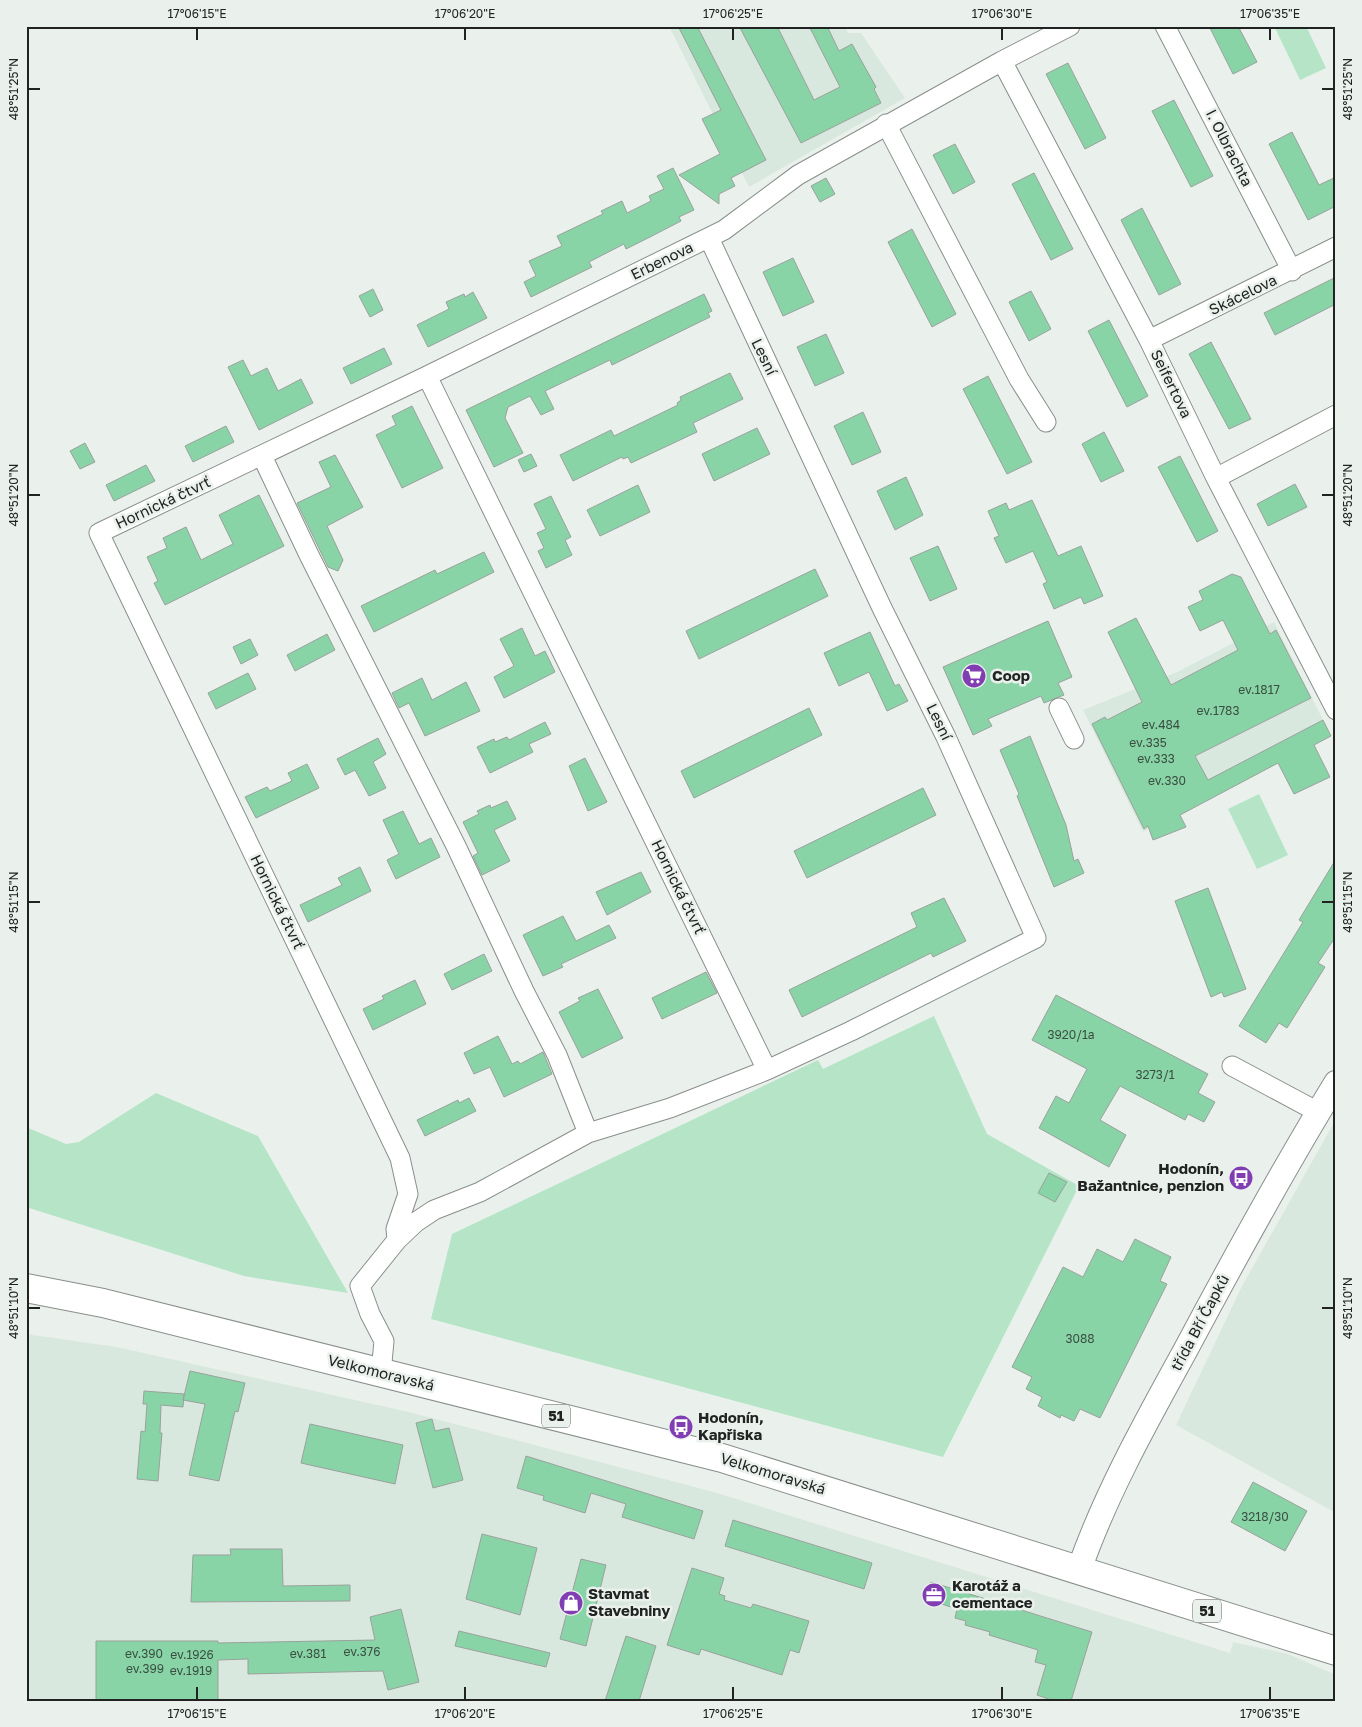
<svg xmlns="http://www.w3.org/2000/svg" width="1362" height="1727" font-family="'Golos Text',sans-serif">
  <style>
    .built { fill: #d9e8de }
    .green { fill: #b5e4c7 }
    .building { fill: #89d4a7; stroke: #9aa19c }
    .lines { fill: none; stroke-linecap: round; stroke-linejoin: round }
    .minor-casing { stroke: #898f8b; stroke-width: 21 }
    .tertiary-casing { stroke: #898f8b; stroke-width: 26 }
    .primary-casing { stroke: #898f8b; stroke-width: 30 }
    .minor { stroke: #fff; stroke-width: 19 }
    .tertiary { stroke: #fff; stroke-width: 24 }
    .primary { stroke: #fff; stroke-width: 28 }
    .ticks { fill: none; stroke: #202321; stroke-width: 2 }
    .labels { text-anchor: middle; stroke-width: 5; stroke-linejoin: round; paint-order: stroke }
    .number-label { font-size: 12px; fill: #3a4f42 }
    .shield { fill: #eaf1ec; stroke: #5d615e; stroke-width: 1 }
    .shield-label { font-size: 14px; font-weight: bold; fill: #202321 }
    .street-label { font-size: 15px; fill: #202321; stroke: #eaf1ec }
    .poi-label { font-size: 15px; font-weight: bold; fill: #202321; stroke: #eaf1ec; text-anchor: start }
    .neatline { fill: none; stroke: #202321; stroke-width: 2 }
    .ticks-label { font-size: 12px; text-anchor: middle; fill: #202321 }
  </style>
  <rect width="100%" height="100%" fill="#eaf1ec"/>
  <!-- built -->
  <path class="built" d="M 669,26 L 845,26 L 848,33 L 861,33 L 905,98 L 749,187 Z
    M 1274,622 L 1331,736 L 1143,832 L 1083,710 L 1177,672 Z
    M 1336,1119 L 1336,1513 L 1176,1425 L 1241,1288 Z
    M 26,1334 L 117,1347 L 409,1412 L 714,1492 L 1230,1653 L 1233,1642 L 1288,1654 L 1336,1675 L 1336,1701 L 26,1701 Z"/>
  <!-- green -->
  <path class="green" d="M 1279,26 L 1306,26 L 1326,68 L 1300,80 L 1275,28 Z
    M 1259,794 L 1288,855 L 1257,869 L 1228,809 Z
    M 934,1016 L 987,1134 L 1079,1186 L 943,1457 L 431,1319 L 452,1234 L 818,1060 L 823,1069 Z
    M 156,1093 L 258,1136 L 348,1293 L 244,1276 L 26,1207 L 26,1127 L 66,1144 L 79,1142 Z"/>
  <!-- building -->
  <path class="building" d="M 678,26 L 697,26 L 766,160 L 731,178 L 735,186 L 719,194 L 719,204 L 679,175 L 720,154 L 702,119 L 721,110 Z
    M 739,26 L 777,26 L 814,100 L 840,87 L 809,26 L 827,26 L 839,51 L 852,44 L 876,87 L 874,89 L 881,103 L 801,143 Z
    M 1209,26 L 1238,26 L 1257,62 L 1233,74 Z
    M 1068,63 L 1106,138 L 1085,149 L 1046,74 Z
    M 1174,100 L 1213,176 L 1191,187 L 1152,111 Z
    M 1292,132 L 1319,185 L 1336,177 L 1336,206 L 1308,220 L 1269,144 Z
    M 955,144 L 975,182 L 953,194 L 933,155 Z
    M 673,168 L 694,210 L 679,217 L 681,221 L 650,237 L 626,249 L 624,244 L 589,262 L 592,267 L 531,297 L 524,282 L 536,276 L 529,261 L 562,246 L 557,236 L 603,214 L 601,211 L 622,201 L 627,213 L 651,201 L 649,196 L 664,189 L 657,176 Z
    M 1034,173 L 1073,249 L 1051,260 L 1012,184 Z
    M 826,178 L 835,194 L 820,202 L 811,186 Z
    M 1142,208 L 1181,284 L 1159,295 L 1121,220 Z
    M 912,229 L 956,314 L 932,327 L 888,242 Z
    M 793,258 L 814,302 L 783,316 L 763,272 Z
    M 1336,277 L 1336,304 L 1275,335 L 1264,313 Z
    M 373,289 L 383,310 L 370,317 L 359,296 Z
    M 1031,291 L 1051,329 L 1029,341 L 1009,302 Z
    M 473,292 L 487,318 L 428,347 L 417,325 L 449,309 L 446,302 L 464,294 L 465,297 Z
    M 704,294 L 712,311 L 708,313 L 710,317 L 612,365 L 610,360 L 545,391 L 554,409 L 541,415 L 530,396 L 508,407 L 505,418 L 523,453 L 494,467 L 466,410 Z
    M 1109,320 L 1148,396 L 1127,407 L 1088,331 Z
    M 826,334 L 844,373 L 815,386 L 797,347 Z
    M 1211,342 L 1251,419 L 1229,429 L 1189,354 Z
    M 384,348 L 392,364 L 351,384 L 343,368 Z
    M 243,360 L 251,376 L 267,368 L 278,391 L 301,379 L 313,403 L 259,430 L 228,367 Z
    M 730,373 L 743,399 L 693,423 L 697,432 L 631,463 L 628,457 L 623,459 L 622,457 L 573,481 L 560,455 L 611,430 L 614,436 L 678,405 L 677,403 L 681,400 L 680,397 Z
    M 988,376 L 1032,462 L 1007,474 L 963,389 Z
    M 412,406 L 443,468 L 402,488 L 376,435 L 396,425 L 392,416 Z
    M 863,412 L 881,452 L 852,465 L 834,426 Z
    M 226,426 L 234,442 L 193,462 L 185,446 Z
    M 757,428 L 770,454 L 714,481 L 702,454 Z
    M 1104,432 L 1124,471 L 1101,482 L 1082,444 Z
    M 85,443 L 95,462 L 80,469 L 70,451 Z
    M 531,454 L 537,466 L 524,472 L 518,460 Z
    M 335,455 L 363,507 L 327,526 L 343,560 L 338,571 L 328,567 L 297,503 L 331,487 L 319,462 Z
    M 1180,456 L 1218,531 L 1197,542 L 1158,467 Z
    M 146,465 L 155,481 L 114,501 L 106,485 Z
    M 906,477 L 923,515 L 895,530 L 877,491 Z
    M 1295,484 L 1307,507 L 1268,526 L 1257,504 Z
    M 638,485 L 650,512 L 600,536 L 587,510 Z
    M 259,495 L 284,546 L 165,605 L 154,583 L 158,581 L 147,557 L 167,548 L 163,538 L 186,527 L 201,560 L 233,544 L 219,515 Z
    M 551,496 L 571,537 L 565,540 L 572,555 L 546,568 L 538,551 L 544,548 L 537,533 L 546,529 L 534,504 Z
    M 1032,500 L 1058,556 L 1081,546 L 1103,596 L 1084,604 L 1081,597 L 1054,609 L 1043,584 L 1047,582 L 1033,551 L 1006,563 L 994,538 L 999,536 L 988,511 L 1006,503 L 1009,510 Z
    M 938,546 L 957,589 L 930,601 L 910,558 Z
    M 484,552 L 494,572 L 374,632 L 361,606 L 435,570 L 437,574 Z
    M 815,569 L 828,596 L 699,659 L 686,631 Z
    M 1232,574 L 1241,577 L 1270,634 L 1276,630 L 1311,698 L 1195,756 L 1208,780 L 1323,720 L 1331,736 L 1314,745 L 1330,777 L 1294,794 L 1278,763 L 1180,815 L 1186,827 L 1153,840 L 1148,826 L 1144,829 L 1092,724 L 1105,717 L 1107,720 L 1142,702 L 1108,632 L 1136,618 L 1171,685 L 1238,650 L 1223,620 L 1200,631 L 1188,607 L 1203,600 L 1199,591 Z
    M 1048,621 L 1072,677 L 1058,683 L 1064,695 L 1044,703 L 1041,696 L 988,719 L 992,726 L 973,735 L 943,667 Z
    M 522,628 L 535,656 L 545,651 L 555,672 L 504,698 L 494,677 L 514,666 L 500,639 Z
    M 870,632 L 895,686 L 899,684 L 908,701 L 887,711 L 869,672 L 839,686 L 824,653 Z
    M 327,634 L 335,650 L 295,671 L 287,655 Z
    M 250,639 L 258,655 L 241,664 L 233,647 Z
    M 248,673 L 256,689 L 216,709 L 208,693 Z
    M 422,678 L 432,700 L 466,682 L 480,711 L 425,736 L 409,703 L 399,708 L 392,693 Z
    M 809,708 L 822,735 L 694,798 L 681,771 Z
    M 545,722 L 551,734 L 529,744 L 533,752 L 490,773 L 477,747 L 494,739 L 495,742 L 507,737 L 509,740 Z
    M 1030,736 L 1066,825 L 1074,861 L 1078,859 L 1084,873 L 1054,887 L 1017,796 L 1019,794 L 1000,750 Z
    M 378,738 L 386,754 L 373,762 L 386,788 L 369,796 L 355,770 L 345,775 L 337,759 Z
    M 585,758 L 607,802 L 588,811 L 569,766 Z
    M 307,764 L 319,788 L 256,818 L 245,797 L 267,787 L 270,791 L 292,781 L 288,773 Z
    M 923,788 L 936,815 L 807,878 L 794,851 Z
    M 507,801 L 516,819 L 494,830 L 510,861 L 482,875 L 473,856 L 478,853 L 463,822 L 479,814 L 477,811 L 490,805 L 491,808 Z
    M 403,811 L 419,844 L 431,838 L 440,857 L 396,879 L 387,860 L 399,854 L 383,820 Z
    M 1336,859 L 1336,936 L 1318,963 L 1325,967 L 1287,1028 L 1279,1023 L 1266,1043 L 1239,1026 L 1303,922 L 1299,920 Z
    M 360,867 L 371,891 L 308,922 L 300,905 L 342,885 L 338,878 Z
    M 641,872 L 651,892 L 607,915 L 596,892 Z
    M 1208,888 L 1246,989 L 1224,997 L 1222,992 L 1211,997 L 1175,901 Z
    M 944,898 L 966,941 L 933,957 L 931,953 L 802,1017 L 789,990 L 917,927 L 911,913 Z
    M 563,916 L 576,941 L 609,925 L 616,938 L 561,964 L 563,967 L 543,976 L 523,935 Z
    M 484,954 L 492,971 L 452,990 L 444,974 Z
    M 706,972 L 717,993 L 662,1019 L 652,998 Z
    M 415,980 L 426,1004 L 373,1030 L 363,1009 L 384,999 L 382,996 Z
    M 598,989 L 623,1038 L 582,1058 L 559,1012 L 580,1001 L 578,998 Z
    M 1056,995 L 1208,1074 L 1198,1093 L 1215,1102 L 1204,1122 L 1188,1114 L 1185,1120 L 1120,1086 L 1100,1120 L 1126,1135 L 1109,1167 L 1039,1128 L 1056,1096 L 1069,1103 L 1087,1069 L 1032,1040 Z
    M 498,1036 L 512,1064 L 518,1061 L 520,1064 L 543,1052 L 552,1074 L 504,1097 L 490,1067 L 474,1074 L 464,1053 Z
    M 469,1098 L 476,1111 L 425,1136 L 417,1120 L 458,1100 L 459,1103 Z
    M 1049,1173 L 1067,1182 L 1055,1202 L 1038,1193 Z
    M 1135,1239 L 1171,1257 L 1160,1281 L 1167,1284 L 1100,1418 L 1080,1409 L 1074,1421 L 1061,1415 L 1060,1418 L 1038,1406 L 1042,1397 L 1026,1389 L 1032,1377 L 1012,1367 L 1063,1267 L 1083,1277 L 1097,1249 L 1123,1262 Z
    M 190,1371 L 245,1383 L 238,1412 L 235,1411 L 219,1481 L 189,1475 L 205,1404 L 183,1400 Z
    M 144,1391 L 184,1394 L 183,1407 L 161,1405 L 160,1433 L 162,1433 L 158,1481 L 137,1479 L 141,1431 L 145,1432 L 147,1404 L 143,1404 Z
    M 432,1419 L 435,1431 L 449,1428 L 463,1480 L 433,1488 L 416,1423 Z
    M 310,1424 L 403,1445 L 395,1484 L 301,1463 Z
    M 526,1456 L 703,1511 L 694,1539 L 622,1517 L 626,1504 L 591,1493 L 585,1513 L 543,1500 L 544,1496 L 517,1488 Z
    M 1253,1482 L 1307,1511 L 1285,1551 L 1231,1522 Z
    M 733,1520 L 872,1563 L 864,1589 L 725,1546 Z
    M 482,1534 L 537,1548 L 520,1615 L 466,1599 Z
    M 230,1549 L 282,1549 L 283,1586 L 350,1585 L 350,1601 L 191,1602 L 193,1555 L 231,1555 Z
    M 581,1559 L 606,1565 L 586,1646 L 560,1639 Z
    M 692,1568 L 724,1578 L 719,1594 L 725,1596 L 724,1600 L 751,1608 L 753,1604 L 809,1621 L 799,1653 L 790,1650 L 782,1675 L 701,1649 L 699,1655 L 667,1645 Z
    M 931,1582 L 1092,1632 L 1071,1701 L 1054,1701 L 1037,1695 L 1046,1665 L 1035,1662 L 1038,1650 L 989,1635 L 990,1632 L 965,1625 L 966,1621 L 955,1618 L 957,1609 L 926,1599 Z
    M 401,1609 L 419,1682 L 388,1690 L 383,1671 L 248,1674 L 248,1659 L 218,1660 L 218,1701 L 96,1701 L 96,1641 L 218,1641 L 218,1643 L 375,1640 L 370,1617 Z
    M 459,1631 L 550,1653 L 546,1667 L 455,1646 Z
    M 626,1636 L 656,1646 L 639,1701 L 605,1701 Z"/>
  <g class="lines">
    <defs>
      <path id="minor" d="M 1165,26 L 1292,271
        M 1002,61 L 1149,340 L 1216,478 L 1336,710
        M 886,124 L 1019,379 L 1046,422
        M 709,238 L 882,608 L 946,737 L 1036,938 L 851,1031 L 767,1070
        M 1149,340 L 1336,247
        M 427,376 L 767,1070 L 670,1108 L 588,1133 L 480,1192 L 434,1210 L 416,1222 L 397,1240 L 396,1229 L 408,1194 L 400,1158 L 99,533 Z
        M 427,376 L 724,230 L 798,175 L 1002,61 L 1070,26
        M 262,456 L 309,555 L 456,846 L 524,991 L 557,1055 L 588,1133
        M 1216,478 L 1336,415
        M 1059,708 L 1074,739
        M 1232,1066 L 1318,1112
        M 381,1373 L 384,1341 L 370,1314 L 360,1286 L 397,1240"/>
      <path id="tertiary" d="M 1079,1570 C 1106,1493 1146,1422 1185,1351 C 1233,1261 1282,1171 1336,1083"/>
      <path id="primary" d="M 26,1288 L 103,1303 L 722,1458 L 1336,1651"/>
    </defs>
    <!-- minor casing -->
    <use href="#minor" class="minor-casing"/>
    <!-- tertiary casing -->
    <use href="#tertiary" class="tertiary-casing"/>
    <!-- primary casing -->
    <use href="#primary" class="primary-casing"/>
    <!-- minor -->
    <use href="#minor" class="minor"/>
    <!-- tertiary -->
    <use href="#tertiary" class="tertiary"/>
    <!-- primary -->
    <use href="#primary" class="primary"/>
  </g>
  <!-- ticks -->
  <path class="ticks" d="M 197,28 L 197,40M 465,28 L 465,40M 733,28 L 733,40M 1002,28 L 1002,40M 1270,28 L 1270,40M 28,89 L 40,89M 1322,89 L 1334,89M 28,495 L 40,495M 1322,495 L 1334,495M 28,902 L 40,902M 1322,902 L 1334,902M 28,1308 L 40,1308M 1322,1308 L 1334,1308M 197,1687 L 197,1700M 465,1687 L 465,1700M 733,1687 L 733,1700M 1002,1687 L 1002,1700M 1270,1687 L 1270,1700"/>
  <!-- icons -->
  <defs>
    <symbol id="supermarket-disc" viewBox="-11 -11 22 22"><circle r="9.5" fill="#813eb3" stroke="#eaf1ec"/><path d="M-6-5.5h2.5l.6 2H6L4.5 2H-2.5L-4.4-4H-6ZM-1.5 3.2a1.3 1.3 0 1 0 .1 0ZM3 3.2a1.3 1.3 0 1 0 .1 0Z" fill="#fff"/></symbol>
    <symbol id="bus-disc" viewBox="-11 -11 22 22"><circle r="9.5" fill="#813eb3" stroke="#eaf1ec"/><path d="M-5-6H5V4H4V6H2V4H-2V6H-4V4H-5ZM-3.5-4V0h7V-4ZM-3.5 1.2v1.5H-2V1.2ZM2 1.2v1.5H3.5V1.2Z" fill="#fff"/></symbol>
    <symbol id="office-disc" viewBox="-11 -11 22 22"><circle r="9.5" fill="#813eb3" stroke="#eaf1ec"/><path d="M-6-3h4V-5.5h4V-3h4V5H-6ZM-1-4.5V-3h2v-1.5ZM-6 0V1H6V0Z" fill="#fff"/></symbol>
    <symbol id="shop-disc" viewBox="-11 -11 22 22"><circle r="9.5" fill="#813eb3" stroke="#eaf1ec"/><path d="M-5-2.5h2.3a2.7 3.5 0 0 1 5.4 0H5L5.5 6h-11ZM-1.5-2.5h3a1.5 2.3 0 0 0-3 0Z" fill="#fff"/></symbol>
  </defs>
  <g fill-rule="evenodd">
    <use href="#supermarket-disc" x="960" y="662" width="28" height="28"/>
    <use href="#bus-disc" x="1227" y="1164" width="28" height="28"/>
    <use href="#bus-disc" x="667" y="1413" width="28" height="28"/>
    <use href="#office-disc" x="920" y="1581" width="28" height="28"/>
    <use href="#shop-disc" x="557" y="1589" width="28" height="28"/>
  </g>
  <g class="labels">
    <!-- number labels -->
    <g class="number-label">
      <text x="1259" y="694">ev.1817</text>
      <text x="1218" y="715">ev.1783</text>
      <text x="1161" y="729">ev.484</text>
      <text x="1148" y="747">ev.335</text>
      <text x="1156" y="763">ev.333</text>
      <text x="1167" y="785">ev.330</text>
      <text x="1071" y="1039">3920/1a</text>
      <text x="1155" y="1079">3273/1</text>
      <text x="1080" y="1343">3088</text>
      <text x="1265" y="1521">3218/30</text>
      <text x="362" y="1656">ev.376</text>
      <text x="144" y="1658">ev.390</text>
      <text x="308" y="1658">ev.381</text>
      <text x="192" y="1659">ev.1926</text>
      <text x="145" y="1673">ev.399</text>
      <text x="191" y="1675">ev.1919</text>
    </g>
    <!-- shield labels -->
    <g class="shield">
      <rect x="542" y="1404.5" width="28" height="23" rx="4"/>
      <rect x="1193" y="1599.5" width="28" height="23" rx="4"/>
    </g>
    <g class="shield-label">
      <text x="556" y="1421">51</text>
      <text x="1207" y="1616">51</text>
    </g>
    <!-- street labels -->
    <g class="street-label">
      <text transform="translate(1229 148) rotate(63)" y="5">I. Olbrachta</text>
      <text transform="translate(662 261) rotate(-26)" y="5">Erbenova</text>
      <text transform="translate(1243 295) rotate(-26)" y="5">Skácelova</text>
      <text transform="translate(764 357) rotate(64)" y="5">Lesní</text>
      <text transform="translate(1171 384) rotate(64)" y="5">Seifertova</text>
      <text transform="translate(163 503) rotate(-25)" y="5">Hornická čtvrť</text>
      <text transform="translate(939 722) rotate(64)" y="5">Lesní</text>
      <text transform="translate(678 887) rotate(64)" y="5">Hornická čtvrť</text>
      <text transform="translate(277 902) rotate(64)" y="5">Hornická čtvrť</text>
      <text transform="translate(1200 1323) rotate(-62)" y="5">třída Bří Čapků</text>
      <text transform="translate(381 1373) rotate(14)" y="5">Velkomoravská</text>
      <text transform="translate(773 1474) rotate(17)" y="5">Velkomoravská</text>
    </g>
    <!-- poi labels -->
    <g class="poi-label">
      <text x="992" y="681">Coop</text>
      <text x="1224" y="1174" text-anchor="end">Hodonín,<tspan x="1224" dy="17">Bažantnice, penzion</tspan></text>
      <text x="698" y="1423">Hodonín,<tspan x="698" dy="17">Kapřiska</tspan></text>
      <text x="952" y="1591">Karotáž a<tspan x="952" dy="17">cementace</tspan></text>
      <text x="588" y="1599">Stavmat<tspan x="588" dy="17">Stavebniny</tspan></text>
    </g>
  </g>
  <!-- border -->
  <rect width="1362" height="1727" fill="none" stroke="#eaf1ec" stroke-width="55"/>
  <rect x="28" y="28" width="1306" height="1672" class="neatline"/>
  <g class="ticks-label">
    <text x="197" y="18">17°06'15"E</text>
    <text x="465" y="18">17°06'20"E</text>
    <text x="733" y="18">17°06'25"E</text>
    <text x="1002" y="18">17°06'30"E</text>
    <text x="1270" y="18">17°06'35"E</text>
    <text transform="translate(14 89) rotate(-90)" y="4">48°51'25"N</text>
    <text transform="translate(1348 89) rotate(-90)" y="4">48°51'25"N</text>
    <text transform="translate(14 495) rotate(-90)" y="4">48°51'20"N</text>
    <text transform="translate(1348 495) rotate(-90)" y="4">48°51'20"N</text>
    <text transform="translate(14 902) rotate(-90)" y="4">48°51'15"N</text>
    <text transform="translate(1348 902) rotate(-90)" y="4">48°51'15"N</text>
    <text transform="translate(14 1308) rotate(-90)" y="4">48°51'10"N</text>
    <text transform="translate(1348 1308) rotate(-90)" y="4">48°51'10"N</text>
    <text x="197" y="1718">17°06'15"E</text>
    <text x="465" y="1718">17°06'20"E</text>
    <text x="733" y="1718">17°06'25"E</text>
    <text x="1002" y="1718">17°06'30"E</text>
    <text x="1270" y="1718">17°06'35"E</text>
  </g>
</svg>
